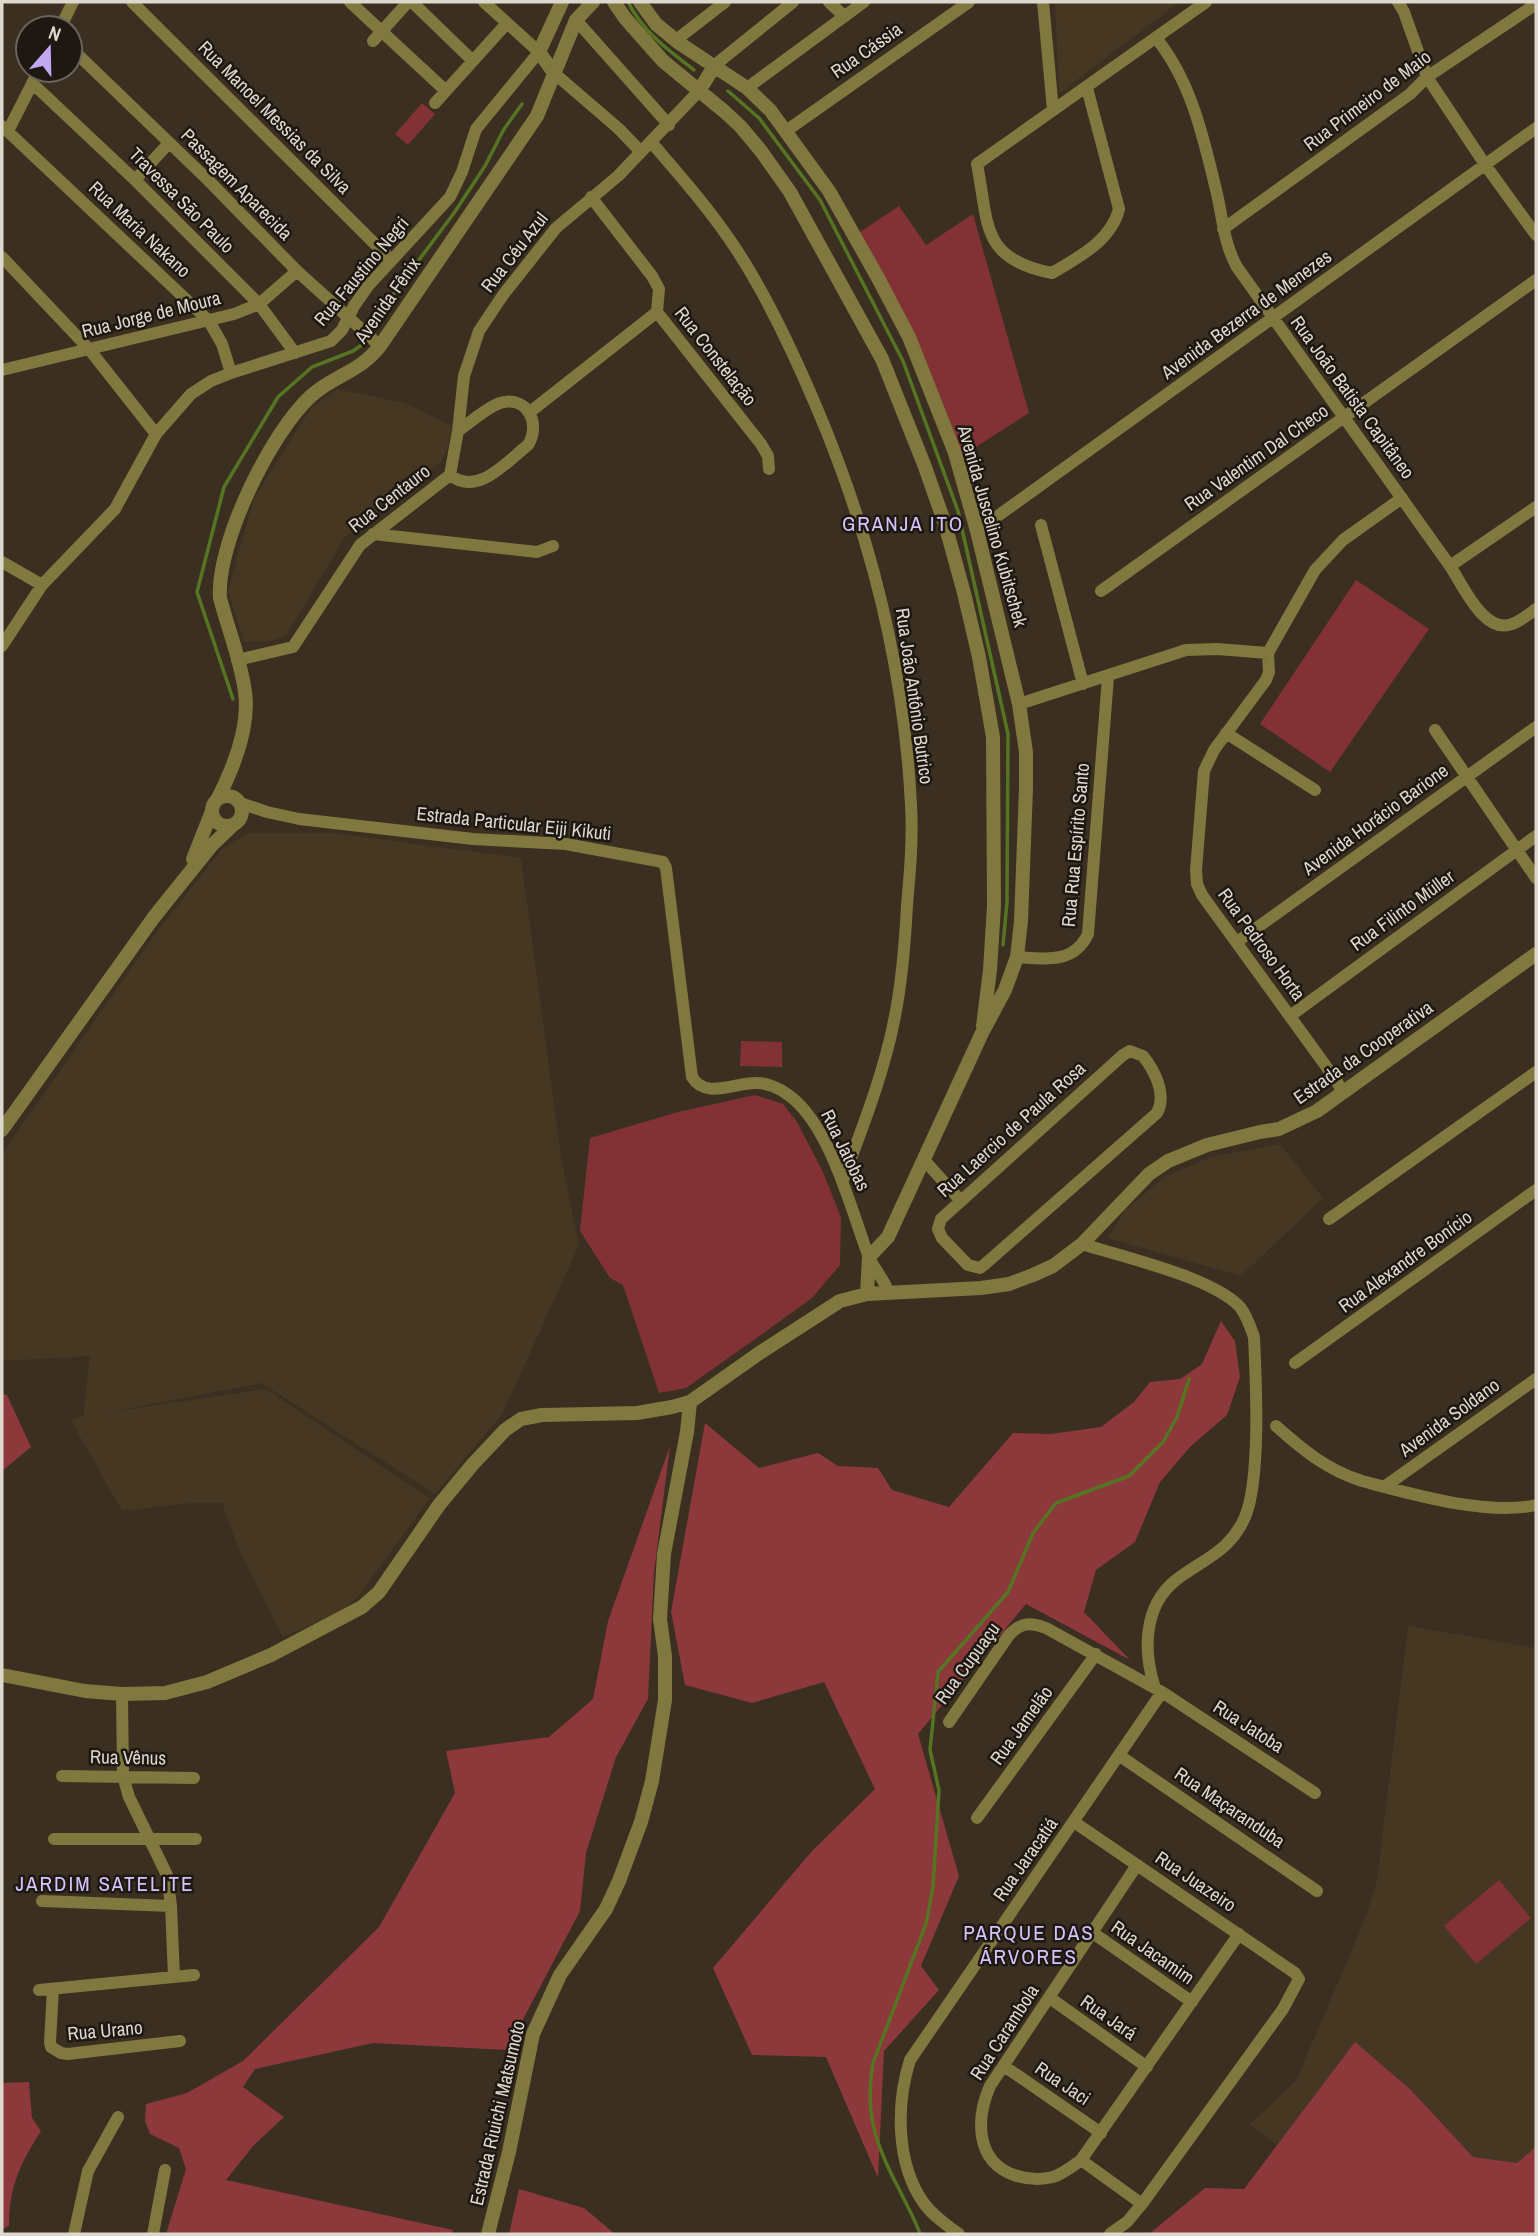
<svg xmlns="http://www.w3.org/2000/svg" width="1538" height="2236" font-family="'Archivo Narrow',sans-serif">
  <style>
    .built { fill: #463723 }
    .green { fill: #823235 }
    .forest { fill: #8d383b }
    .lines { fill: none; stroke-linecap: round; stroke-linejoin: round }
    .stream { stroke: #557523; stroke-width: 3.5 }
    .minor { stroke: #80783e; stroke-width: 12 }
    .tertiary { stroke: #80783e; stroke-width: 14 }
    .labels { text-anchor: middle; stroke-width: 5; stroke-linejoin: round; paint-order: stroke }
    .street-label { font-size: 19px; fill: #ded7ce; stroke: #1d1811 }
    .neighbourhood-label { font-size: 21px; letter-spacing: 2px; fill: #d5c2fb; stroke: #1d1811 }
  </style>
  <rect width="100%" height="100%" fill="#3a2f20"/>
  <!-- built -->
  <path class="built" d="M 1055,2 L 1179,2 L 1059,94 Z
    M 337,389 L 405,403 L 452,426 L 447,450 L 441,462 L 344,538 L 286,636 L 270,641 L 244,642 L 228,591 L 254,498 L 311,408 Z
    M 247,833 L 333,833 L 521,858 L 561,1156 L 579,1245 L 502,1415 L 435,1494 L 261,1383 L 110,1412 L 266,1389 L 430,1498 L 358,1597 L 339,1613 L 283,1637 L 237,1545 L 222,1503 L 192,1503 L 122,1511 L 70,1419 L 83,1416 L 90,1356 L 2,1361 L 2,1154 L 155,934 L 221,850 Z
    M 1280,1144 L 1323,1198 L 1241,1276 L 1107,1238 L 1126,1209 L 1166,1176 L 1210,1157 Z
    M 1408,1626 L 1536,1648 L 1536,2234 L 1388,2234 L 1250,2124 L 1296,2081 L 1365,1919 L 1377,1880 Z"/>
  <!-- green -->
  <path class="green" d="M 422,103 L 435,114 L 408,145 L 395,134 Z
    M 899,206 L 926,245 L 973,214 L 1029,413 L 962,456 C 936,377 899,305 860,232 Z
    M 1356,580 L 1429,629 L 1330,772 L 1260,724 Z
    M 741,1041 L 782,1042 L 782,1067 L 740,1066 Z
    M 755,1095 L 783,1104 L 797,1122 L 823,1172 L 841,1217 L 840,1265 L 812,1298 L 765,1332 L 686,1388 L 659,1393 L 623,1285 L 610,1278 L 580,1231 L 590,1138 L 678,1112 Z
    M 1499,1880 L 1531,1918 L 1476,1964 L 1444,1926 Z"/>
  <!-- forest -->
  <path class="forest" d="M 1221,1321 L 1235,1341 L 1240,1377 L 1227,1415 L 1191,1446 L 1160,1482 L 1135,1542 L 1096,1570 L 1084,1612 L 1130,1660 L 1026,1604 L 918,1734 L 959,1876 L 921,1966 L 939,1990 L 884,2051 L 878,2178 L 826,2057 L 752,2055 L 713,1968 L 811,1852 L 875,1789 L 824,1682 L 752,1703 L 685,1685 L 671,1612 L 705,1423 L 759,1468 L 818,1453 L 838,1466 L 878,1468 L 892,1490 L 949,1507 L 1013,1433 L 1051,1434 L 1101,1427 L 1134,1402 L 1150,1382 L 1180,1379 L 1202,1364 Z
    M 2,1394 L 7,1395 L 31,1447 L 2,1471 Z
    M 670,1446 L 654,1573 L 648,1699 L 616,1757 L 586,1853 L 580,1911 L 507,2050 L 373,2043 L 255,2069 L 243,2087 L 284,2117 L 253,2146 L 226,2180 L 453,2230 L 452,2234 L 166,2234 L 186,2169 L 179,2148 L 150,2134 L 145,2121 L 146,2104 L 187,2093 L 243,2061 L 379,1927 L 455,1793 L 446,1751 L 549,1737 L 593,1699 L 608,1621 Z
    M 1355,2042 L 1411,2090 L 1473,2157 L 1517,2163 L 1536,2147 L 1536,2234 L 1149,2234 L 1205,2188 L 1244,2189 Z
    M 29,2082 L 32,2118 L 41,2131 C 20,2164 9,2187 9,2226 L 2,2229 L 2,2083 Z
    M 519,2189 L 584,2208 L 615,2234 L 509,2234 Z"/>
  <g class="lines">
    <!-- stream -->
    <path class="stream" d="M 628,2 C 643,32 668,50 694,70
      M 728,91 L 759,118 L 820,200 L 903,361 L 958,511 L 1008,734 L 1007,902 L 1003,945
      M 372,323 L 454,213 L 485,166 L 504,129 L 522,104
      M 233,699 L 197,592 L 224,487 L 278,397 L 312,367 L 353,351 L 363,344
      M 920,2234 C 915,2219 906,2204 899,2189 C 876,2146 864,2112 873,2063 L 926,1924 L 933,1887 L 939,1790 L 930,1750 L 938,1672 L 1008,1592 L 1033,1533 L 1056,1503 L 1129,1476 L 1163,1442 L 1177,1417 L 1189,1379"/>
    <!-- minor -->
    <path class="minor" d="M 132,2 L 391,260
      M 350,2 L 446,91
      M 412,2 L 473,61
      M 829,2 L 843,15
      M 1043,2 L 1053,110
      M 1398,2 L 1404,12 L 1427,77 L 1486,166 L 1536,235
      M 576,20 L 669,125
      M 60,28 L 73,2
      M 1156,38 C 1192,82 1204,140 1217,194 C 1223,220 1224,244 1237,267 L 1450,566 C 1463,585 1484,635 1512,624 C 1521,621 1529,614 1536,609
      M 676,40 L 725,2
      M 373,41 L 408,2
      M 70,47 L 208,180 L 297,271 L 380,346
      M 715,65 L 793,2
      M 554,73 L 619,129 L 641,152
      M 32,83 L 135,180 L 259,304 L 295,353
      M 747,88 L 864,2
      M 1087,88 L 1119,209 C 1111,241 1079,257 1052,273 C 980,259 989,224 977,164 L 1206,2
      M 435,103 L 507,23
      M 2,126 L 209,321 L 222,344 L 231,373
      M 8,131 L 39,70
      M 786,131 L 969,2
      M 652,143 C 682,178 713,213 738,252 C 769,300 794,354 816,406 C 870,533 904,667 911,805 C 913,838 910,872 907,905 C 905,944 902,983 894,1021 C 883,1076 862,1128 843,1180
      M 135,180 L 169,143
      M 591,197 L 652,276 L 659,289 L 657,312 L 761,444 L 768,456 L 769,469
      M 1223,229 L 1410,94 L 1427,77 L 1536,4
      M 2,257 L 89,349 L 156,434
      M 2,370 L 234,314 L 259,304 L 297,271
      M 530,412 L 657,312
      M 450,475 L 458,431 L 464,376 L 479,331 L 503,295 L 556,228 L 618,176 L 699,91
      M 450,475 C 478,497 506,462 528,445 C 541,424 528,395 500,403 C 486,408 471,422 458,431
      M 1041,525 L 1083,684
      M 977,531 L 1536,128
      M 373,534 L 537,552 L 553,546
      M 2,562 L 42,585
      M 1450,566 L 1536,507
      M 1101,591 L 1536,280
      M 2,646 L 42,585 L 115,509 L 156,434 L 191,394 L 211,381 L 231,373 L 331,341 L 342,330 L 354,306 L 368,286 L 450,197 L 462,172 L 476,129 L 539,52 L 484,2
      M 237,660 L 293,647 L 360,545 L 450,475
      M 1019,704 L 1186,650 L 1217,649 L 1268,653
      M 1435,730 L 1536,878
      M 1226,733 L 1315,790
      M 240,803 L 267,812 L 299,819 L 473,839 L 566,844 L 663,862 L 666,868 L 692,1077 C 706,1100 735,1082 757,1083 C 767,1083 779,1088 787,1094 C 829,1122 851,1209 868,1255 C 874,1269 884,1279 889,1293
      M 1237,942 L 1536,727
      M 1017,957 C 1045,959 1074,964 1088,934 L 1108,677
      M 1290,1016 L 1536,836
      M 1130,1051 L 1143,1056 C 1155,1071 1167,1095 1157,1113 L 984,1265 L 980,1268 L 968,1265 L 942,1238 L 938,1229 L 941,1219 L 1123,1055 Z
      M 1343,1093 L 1336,1080 L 1202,895 L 1197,884 L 1196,870 L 1204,771 L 1214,750 L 1266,680 L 1269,672 L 1268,653 L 1315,570 L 1343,540 L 1402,498
      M 925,1161 L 961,1201
      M 1329,1219 L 1536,1072
      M 1082,1244 C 1123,1257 1212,1277 1240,1307 C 1247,1316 1250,1326 1254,1337 C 1256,1380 1261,1479 1245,1517 C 1230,1552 1203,1559 1176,1580 C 1143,1606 1143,1652 1155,1688
      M 1295,1363 L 1536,1190
      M 1276,1426 C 1303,1450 1327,1470 1362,1481 C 1411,1494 1487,1516 1536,1505
      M 1384,1487 L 1536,1379
      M 122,1694 L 123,1776 L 129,1797 L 167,1875 L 171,1906 L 174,1977
      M 949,1722 L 1009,1635 C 1022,1622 1030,1622 1046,1628 L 1162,1692 L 1315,1793
      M 1120,1756 L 1317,1891
      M 62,1776 L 194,1778
      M 977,1818 L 1096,1654
      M 1074,1822 L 1295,1973 L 1299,1979 L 1283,2009 L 1142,2204 L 1127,2222 L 1110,2234
      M 54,1839 L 196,1839
      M 1137,1865 L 990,2086 C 976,2118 975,2161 1014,2175 C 1026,2179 1041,2180 1053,2177 C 1063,2174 1073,2166 1081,2160 L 1239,1934
      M 42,1901 L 171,1906
      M 1093,1933 L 1192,2002
      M 53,1989 L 50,2042 L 51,2047 L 61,2053 L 68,2054 L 180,2041
      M 39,1990 L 194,1975
      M 1050,1998 L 1147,2067
      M 1004,2066 L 1101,2133
      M 1081,2160 L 1142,2204
      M 74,2234 L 88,2171 L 118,2117
      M 153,2234 L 165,2170
      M 959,2234 C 946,2225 932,2215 923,2202 C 896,2163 896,2104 910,2060 L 1162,1692"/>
    <!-- tertiary -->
    <path class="tertiary" d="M 614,2 L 625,18 L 663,61 L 725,112 L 741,127 L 761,151 L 790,192 L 882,359 L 925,467 L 945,524 L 964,593 L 979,657 L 993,737 L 994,906 L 990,970 L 983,1026
      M 640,2 L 656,24 L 679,43 L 747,88 L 770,110 L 829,191 L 878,278 L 909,337 L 955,453 L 977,531 L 1019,704 L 1026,752 L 1026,788 L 1021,921 L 1017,957 L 1005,990 L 982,1033 L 888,1237 L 869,1257 L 867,1294
      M 554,73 L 539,52 L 562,2
      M 699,91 L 715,65
      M212 811a15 15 0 1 1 30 0a15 15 0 1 1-30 0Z
      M 217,800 C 233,769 250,728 245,692 C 241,660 228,629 220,598 C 216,544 271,432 311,396 C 334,375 359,373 380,346 L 537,116 L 576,20 L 593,2
      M 193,859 L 212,811
      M 2,1130 L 154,917 L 211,846 L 233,825
      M 2,1675 L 85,1691 L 122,1694 L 165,1693 L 207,1682 L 271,1655 L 362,1607 L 379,1592 L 439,1505 L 473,1464 L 505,1430 L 521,1419 L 542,1415 L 637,1413 L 672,1407 L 690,1402 L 758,1354 L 840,1301 L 867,1294 L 981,1288 L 1009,1284 L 1033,1275 L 1053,1266 L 1082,1244 L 1149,1174 L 1168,1161 L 1207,1145 L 1260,1132 L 1279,1129 L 1317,1111 L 1536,954
      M 488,2234 L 509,2152 L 533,2034 L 560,1975 L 606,1909 L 619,1881 L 641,1822 L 652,1781 L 665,1700 L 665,1656 L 660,1619 L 664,1554 L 687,1432 L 690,1402"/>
  </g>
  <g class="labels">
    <!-- street labels -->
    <g class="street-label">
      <text transform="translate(866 50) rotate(-35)" y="7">Rua Cássia</text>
      <text transform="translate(1367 100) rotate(-37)" y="7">Rua Primeiro de Maio</text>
      <text transform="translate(275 117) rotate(45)" y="7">Rua Manoel Messias da Silva</text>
      <text transform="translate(237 184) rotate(45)" y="7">Passagem Aparecida</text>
      <text transform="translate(182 200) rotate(45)" y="7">Travessa São Paulo</text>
      <text transform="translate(140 229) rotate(43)" y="7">Rua Maria Nakano</text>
      <text transform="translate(514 252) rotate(-52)" y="7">Rua Céu Azul</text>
      <text transform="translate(361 271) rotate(-50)" y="7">Rua Faustino Negri</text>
      <text transform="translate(387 300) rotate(-55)" y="7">Avenida Fênix</text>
      <text transform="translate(151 314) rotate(-14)" y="7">Rua Jorge de Moura</text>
      <text transform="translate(1246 314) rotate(-36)" y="7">Avenida Bezerra de Menezes</text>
      <text transform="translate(716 356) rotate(52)" y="7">Rua Constelação</text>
      <text transform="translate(1353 397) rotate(54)" y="7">Rua João Batista Capitâneo</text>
      <text transform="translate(1256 457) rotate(-35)" y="7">Rua Valentim Dal Checo</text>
      <text transform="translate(389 498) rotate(-38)" y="7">Rua Centauro</text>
      <text transform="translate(993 526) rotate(74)" y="7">Avenida Juscelino Kubitschek</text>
      <text transform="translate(915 696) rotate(82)" y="7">Rua João Antônio Butrico</text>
      <text transform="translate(1375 819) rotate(-36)" y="7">Avenida Horácio Barione</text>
      <text transform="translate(514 823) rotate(6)" y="7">Estrada Particular Eiji Kikuti</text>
      <text transform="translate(1075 845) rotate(-85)" y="7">Rua Rua Espírito Santo</text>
      <text transform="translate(1402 910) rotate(-36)" y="7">Rua Filinto Müller</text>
      <text transform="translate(1262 944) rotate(54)" y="7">Rua Pedroso Horta</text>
      <text transform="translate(1363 1052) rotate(-35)" y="7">Estrada da Cooperativa</text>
      <text transform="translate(1011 1129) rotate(-42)" y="7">Rua Laercio de Paula Rosa</text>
      <text transform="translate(846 1150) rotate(64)" y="7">Rua Jatobas</text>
      <text transform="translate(1405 1261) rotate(-36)" y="7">Rua Alexandre Bonício</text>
      <text transform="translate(1449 1417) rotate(-36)" y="7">Avenida Soldano</text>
      <text transform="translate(967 1663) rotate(-54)" y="7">Rua Cupuaçu</text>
      <text transform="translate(1021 1725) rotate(-54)" y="7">Rua Jamelão</text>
      <text transform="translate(1249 1726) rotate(33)" y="7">Rua Jatoba</text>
      <text transform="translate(128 1757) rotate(1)" y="7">Rua Vênus</text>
      <text transform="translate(1230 1807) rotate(34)" y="7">Rua Maçaranduba</text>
      <text transform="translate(1025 1859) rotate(-55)" y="7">Rua Jaracatiá</text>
      <text transform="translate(1196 1881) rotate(34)" y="7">Rua Juazeiro</text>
      <text transform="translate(1153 1952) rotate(35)" y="7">Rua Jacamim</text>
      <text transform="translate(1109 2017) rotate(35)" y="7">Rua Jará</text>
      <text transform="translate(105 2030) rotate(-5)" y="7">Rua Urano</text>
      <text transform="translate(1004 2032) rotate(-57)" y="7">Rua Carambola</text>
      <text transform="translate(1063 2083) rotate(34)" y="7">Rua Jaci</text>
      <text transform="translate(497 2113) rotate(-77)" y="7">Estrada Riuichi Matsumoto</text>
    </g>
    <!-- neighbourhood labels -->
    <g class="neighbourhood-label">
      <text x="903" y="531">GRANJA ITO</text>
      <text x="105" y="1891">JARDIM SATELITE</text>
      <text x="1029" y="1940">PARQUE DAS<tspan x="1029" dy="24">ÁRVORES</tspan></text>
    </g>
  </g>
  <!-- border -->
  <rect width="1538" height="2236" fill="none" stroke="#ded7ce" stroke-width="7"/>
  <!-- north arrow -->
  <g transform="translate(49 49) rotate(20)"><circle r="33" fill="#1d1811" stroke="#6a645d" stroke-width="2"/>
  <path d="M0-5L12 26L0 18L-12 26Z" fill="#c2a8f3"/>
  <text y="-10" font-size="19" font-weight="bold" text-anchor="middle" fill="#ded7ce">N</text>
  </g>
</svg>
